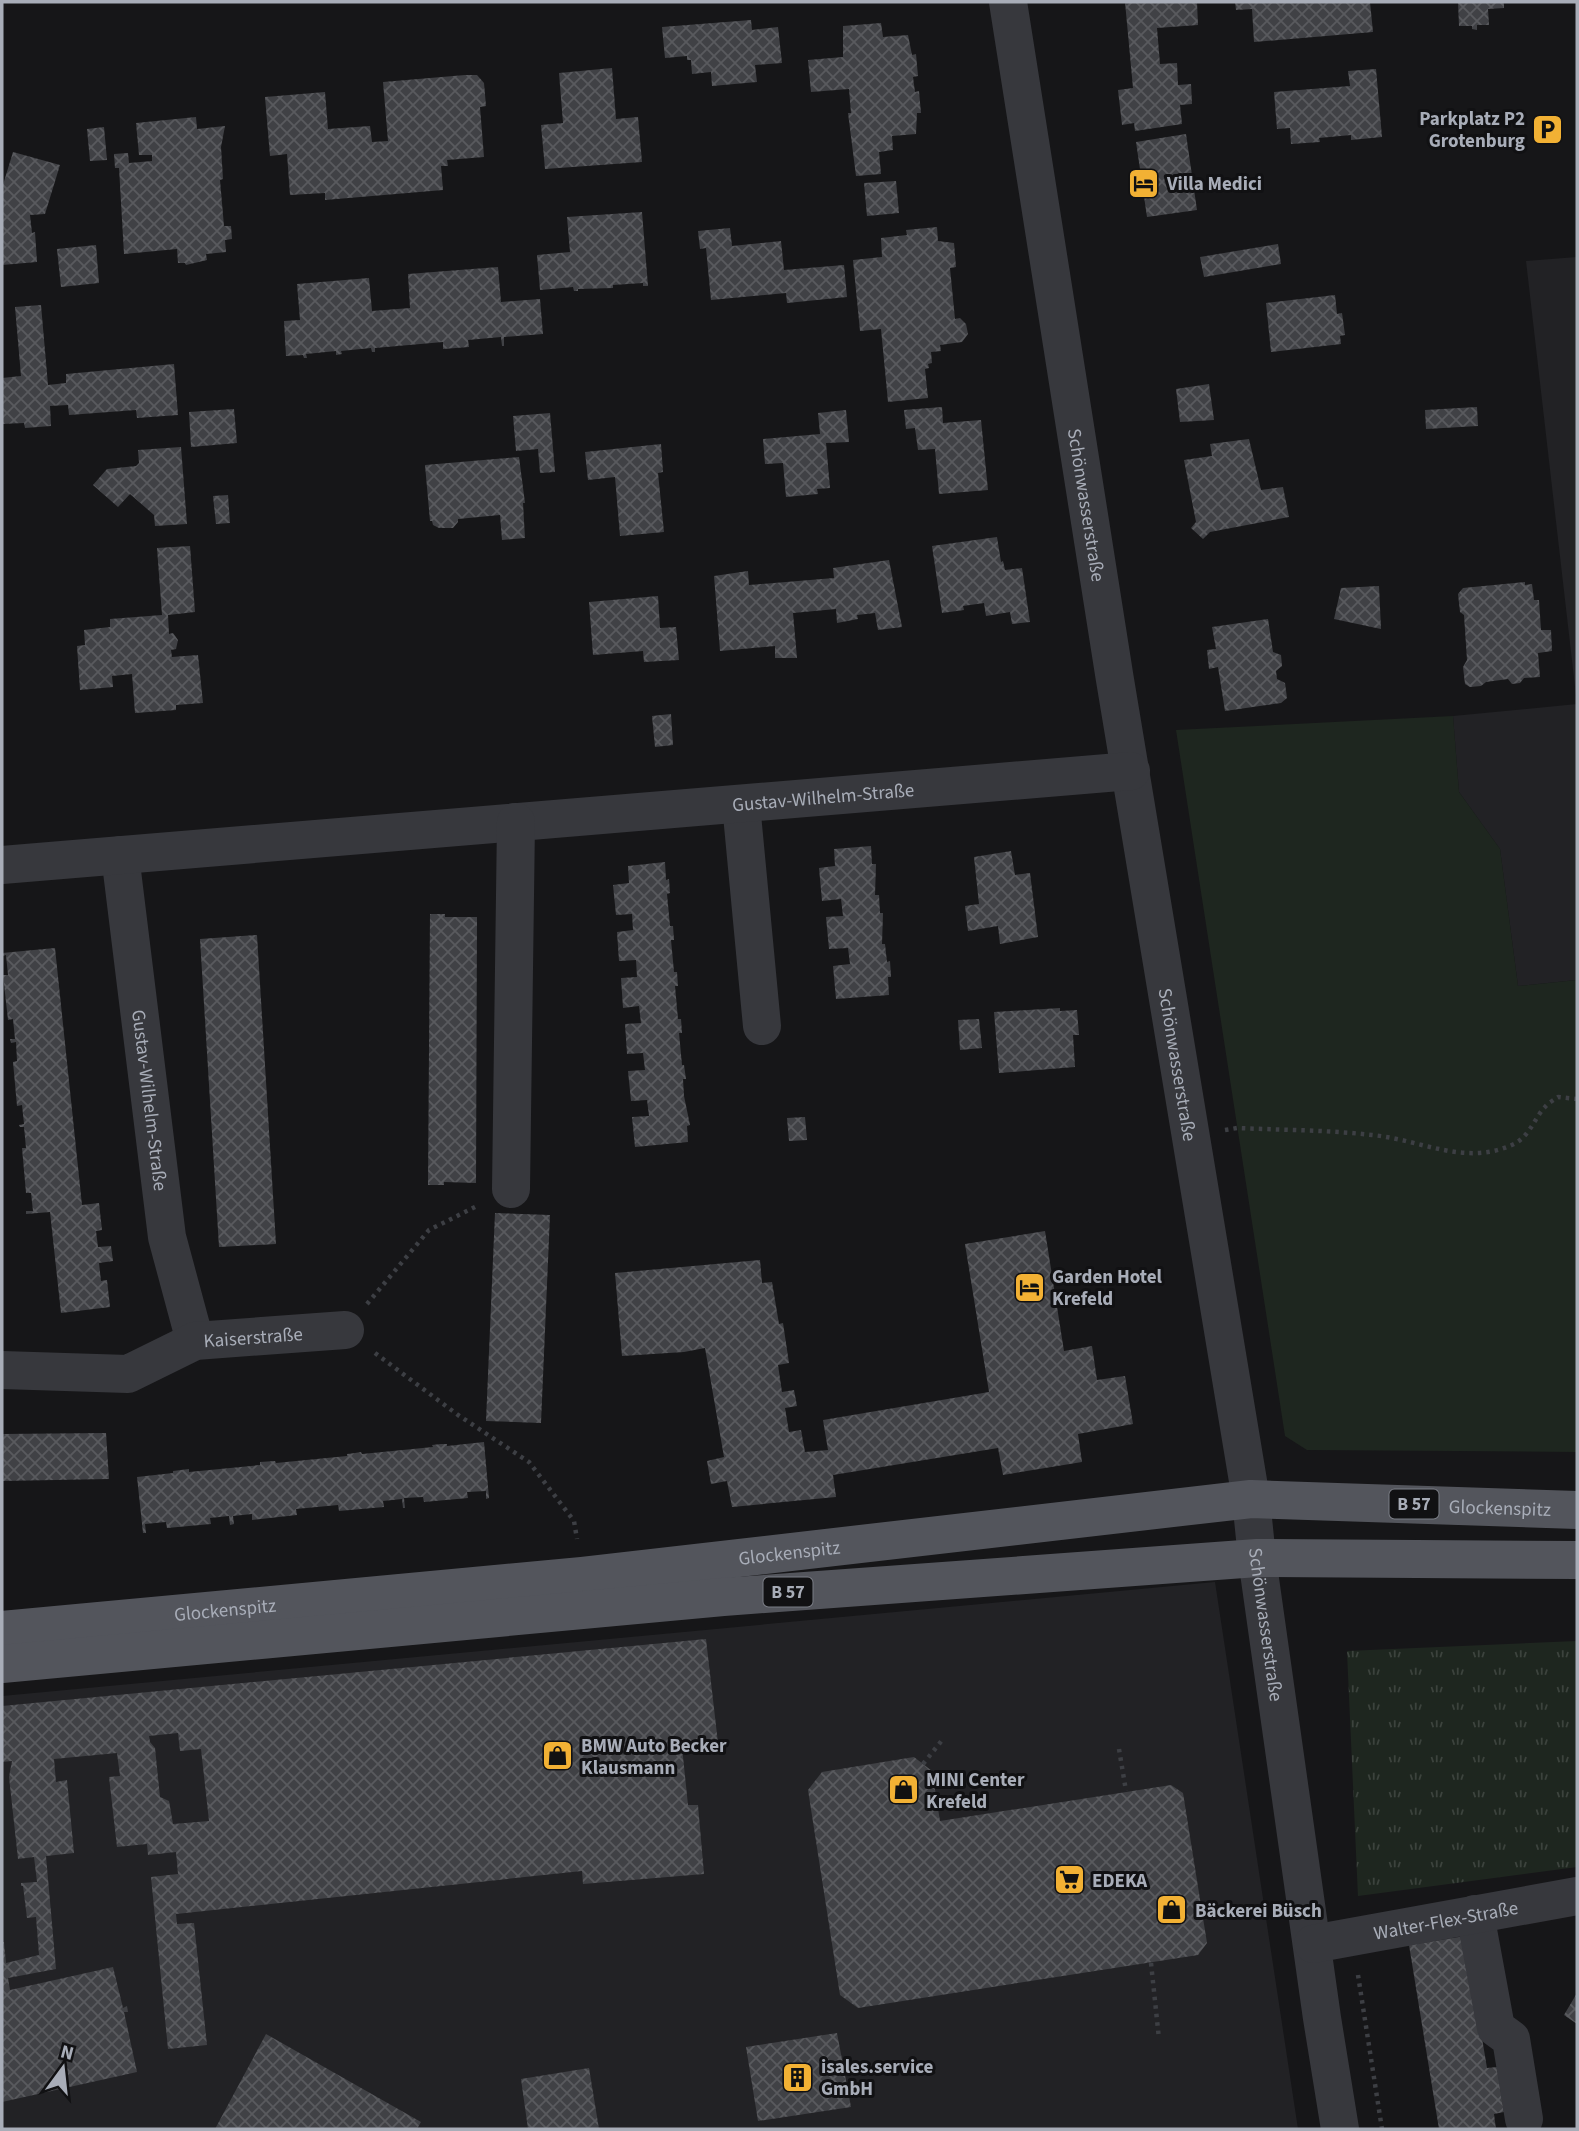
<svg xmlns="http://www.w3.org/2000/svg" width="1579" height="2131" font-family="'Source Sans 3',sans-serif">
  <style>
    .built { fill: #222225 }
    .green { fill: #1e261f }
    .park { fill: url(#park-tufts) }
    .building { fill: url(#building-cross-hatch); fill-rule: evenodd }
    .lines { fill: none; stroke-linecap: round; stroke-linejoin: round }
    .path { stroke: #3d3f44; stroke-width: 4.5; stroke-dasharray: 3.5 5; stroke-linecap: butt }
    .minor { stroke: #37383d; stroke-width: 38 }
    .major { stroke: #53555c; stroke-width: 38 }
    .labels { text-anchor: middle; stroke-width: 6; stroke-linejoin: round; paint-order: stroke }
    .shield { fill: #111113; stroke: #7b7e86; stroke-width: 2 }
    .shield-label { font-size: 18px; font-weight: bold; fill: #a8adb8 }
    .poi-label { font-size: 19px; font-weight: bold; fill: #a8adb8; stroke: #111113; text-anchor: start }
    .street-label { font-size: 19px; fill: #a8adb8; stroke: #111113 }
  </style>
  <defs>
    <pattern id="park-tufts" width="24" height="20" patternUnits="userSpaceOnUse" patternTransform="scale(1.75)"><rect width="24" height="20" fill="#1e261f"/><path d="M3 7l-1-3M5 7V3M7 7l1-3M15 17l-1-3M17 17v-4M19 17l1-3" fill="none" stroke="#3c433d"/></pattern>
    <pattern id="building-cross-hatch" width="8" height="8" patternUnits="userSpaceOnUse" patternTransform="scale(1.75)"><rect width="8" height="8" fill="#404145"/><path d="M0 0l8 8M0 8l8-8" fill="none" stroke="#595a5e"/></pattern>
  </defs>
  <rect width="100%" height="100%" fill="#161618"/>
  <!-- built -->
  <path class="built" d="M 1577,257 L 1577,980 L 1518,986 L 1500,849 L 1459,792 L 1453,716 L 1577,704 L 1526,261 Z
    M 1215,1582 L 1298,2129 L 2,2129 L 2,1696 Z"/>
  <!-- green -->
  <path class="green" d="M 1453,716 L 1459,792 L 1500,849 L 1518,986 L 1577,980 L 1577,1452 L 1307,1450 L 1285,1436 L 1176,730 Z"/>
  <!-- park -->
  <path class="park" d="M 1577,1641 L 1577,1867 L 1358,1896 L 1347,1651 Z"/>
  <!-- building -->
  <path class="building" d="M 1125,2 L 1197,2 L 1198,25 L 1157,28 L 1160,64 L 1177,63 L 1178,85 L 1191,84 L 1192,104 L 1180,105 L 1182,124 L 1135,131 L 1134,123 L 1122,125 L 1118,90 L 1133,88 Z
    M 1235,2 L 1370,2 L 1373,32 L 1254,42 L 1252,9 L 1236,10 Z
    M 1458,2 L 1504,2 L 1504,8 L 1488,9 L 1489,25 L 1477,25 L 1477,30 L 1472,29 L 1472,26 L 1459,26 Z
    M 751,20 L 752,30 L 778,27 L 782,63 L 755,65 L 757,82 L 712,86 L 711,72 L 692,74 L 691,60 L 687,60 L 687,56 L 665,58 L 662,27 Z
    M 881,23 L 883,37 L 908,35 L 912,55 L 916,54 L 918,76 L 913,77 L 915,92 L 919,91 L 921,113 L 917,113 L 916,134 L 892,136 L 893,150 L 879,152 L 881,174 L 856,176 L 848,113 L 851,113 L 849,89 L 811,92 L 808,60 L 843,57 L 843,26 Z
    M 612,68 L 616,119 L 638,117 L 642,162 L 545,169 L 541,125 L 563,123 L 559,73 Z
    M 1376,69 L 1382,137 L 1351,140 L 1351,135 L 1319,138 L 1320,142 L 1291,144 L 1290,128 L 1277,129 L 1274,92 L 1350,86 L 1348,71 Z
    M 465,75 L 477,75 L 484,83 L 486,106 L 480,107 L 484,157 L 447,160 L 448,166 L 441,166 L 443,190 L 325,200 L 325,193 L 290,195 L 287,154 L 270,156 L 265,97 L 325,92 L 328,129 L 370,126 L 372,142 L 388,141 L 383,82 Z
    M 196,117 L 197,129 L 225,126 L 221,147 L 223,179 L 220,180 L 224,226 L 231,226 L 232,239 L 225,240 L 226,252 L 206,254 L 207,260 L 186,265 L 185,263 L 178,263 L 177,249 L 124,254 L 119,168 L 115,168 L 114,154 L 128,153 L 129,163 L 152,161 L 152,155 L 139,155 L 136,123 Z
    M 104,127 L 107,160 L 90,161 L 87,129 Z
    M 1186,134 L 1197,210 L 1147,217 L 1136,142 Z
    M 13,152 L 60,165 L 45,214 L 30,215 L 32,233 L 35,232 L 37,262 L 2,265 L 2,188 Z
    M 896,181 L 899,213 L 867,216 L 864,183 Z
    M 642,212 L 648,286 L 643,286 L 643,283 L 613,285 L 613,288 L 578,289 L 578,291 L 574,291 L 573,287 L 540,290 L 537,255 L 570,252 L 567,217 Z
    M 937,227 L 938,241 L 954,243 L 956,267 L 950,268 L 955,319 L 960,318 L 966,324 L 968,334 L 962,342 L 940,345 L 941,351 L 931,352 L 932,363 L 928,364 L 929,368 L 925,369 L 928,398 L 888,402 L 881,329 L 860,331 L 853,260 L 882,257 L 881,238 L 907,235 L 906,230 Z
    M 730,228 L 732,246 L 781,241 L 784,270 L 844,265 L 847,297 L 787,303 L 786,293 L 711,300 L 706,248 L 700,249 L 698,231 Z
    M 1278,244 L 1281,264 L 1204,277 L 1200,257 Z
    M 96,245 L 99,283 L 61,287 L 57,249 Z
    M 498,267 L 501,302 L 540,299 L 543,334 L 504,337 L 504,346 L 502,346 L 501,337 L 468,340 L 469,347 L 443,349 L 443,342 L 375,348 L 375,352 L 372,352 L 371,348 L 341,351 L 342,354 L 336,355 L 336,351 L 306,354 L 307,358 L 304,358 L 303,355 L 286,356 L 284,321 L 300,320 L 297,284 L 369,278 L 372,311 L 410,308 L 408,274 Z
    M 1335,295 L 1337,314 L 1342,313 L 1345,335 L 1340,336 L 1341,344 L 1271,352 L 1266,303 Z
    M 41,305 L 48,385 L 66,383 L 66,374 L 174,364 L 178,415 L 137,418 L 136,410 L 69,415 L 68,405 L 50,406 L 51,426 L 25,428 L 24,423 L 2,424 L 2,378 L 21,376 L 15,307 Z
    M 1209,384 L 1214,420 L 1180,422 L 1176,389 Z
    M 942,407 L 943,423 L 981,420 L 988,490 L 939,494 L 935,449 L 918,450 L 915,428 L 906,429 L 904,410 Z
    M 1477,407 L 1478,426 L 1426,429 L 1425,410 Z
    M 234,409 L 237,443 L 191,447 L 189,412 Z
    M 846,410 L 849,442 L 826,443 L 830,488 L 817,489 L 818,494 L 786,497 L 783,463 L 765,464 L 763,439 L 820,434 L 818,413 Z
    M 550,413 L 555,472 L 540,473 L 538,449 L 516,451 L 513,416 Z
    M 1249,439 L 1261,490 L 1283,487 L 1289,517 L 1210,532 L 1203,539 L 1191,528 L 1196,522 L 1184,460 L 1212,456 L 1210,444 Z
    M 661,444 L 663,472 L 658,473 L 664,532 L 620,536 L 615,477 L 588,480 L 585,452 Z
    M 181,447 L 187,524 L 155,526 L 154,515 L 130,494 L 118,507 L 93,485 L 107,469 L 136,466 L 139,463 L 138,450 Z
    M 519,457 L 525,503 L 523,503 L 525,538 L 502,540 L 500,515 L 458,519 L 458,522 L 453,528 L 439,528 L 433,525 L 432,521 L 430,521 L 425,465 Z
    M 228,495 L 230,523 L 216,524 L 213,496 Z
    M 997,537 L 1001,562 L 1003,561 L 1005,570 L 1022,568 L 1030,622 L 1012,624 L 1010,612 L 986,616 L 984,603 L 963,606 L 964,610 L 942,613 L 932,546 Z
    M 190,546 L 195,612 L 168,615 L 169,634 L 173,633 L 178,640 L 176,649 L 171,650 L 172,657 L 198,655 L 203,703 L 176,705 L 176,710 L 135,713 L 132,674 L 112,676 L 113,687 L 80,690 L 77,646 L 85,645 L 84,630 L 110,627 L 110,619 L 162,615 L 157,548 Z
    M 889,560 L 902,627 L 878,630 L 875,613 L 857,615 L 858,619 L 837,623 L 836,609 L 793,613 L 797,658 L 775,658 L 775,646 L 720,651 L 714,576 L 748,571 L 749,585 L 834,578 L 833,568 Z
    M 1525,582 L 1525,585 L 1532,584 L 1534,600 L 1539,600 L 1541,630 L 1551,630 L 1552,651 L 1538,653 L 1540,677 L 1524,678 L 1520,683 L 1512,684 L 1508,679 L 1486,682 L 1481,686 L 1470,687 L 1465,684 L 1463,667 L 1467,660 L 1464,615 L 1460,612 L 1458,594 L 1463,588 Z
    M 1379,586 L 1381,629 L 1334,619 L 1341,588 Z
    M 658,596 L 660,628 L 676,627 L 679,660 L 644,662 L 643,651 L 593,655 L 589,602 Z
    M 1268,619 L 1273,652 L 1281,655 L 1282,666 L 1276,671 L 1277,679 L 1285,683 L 1287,698 L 1281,703 L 1225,711 L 1218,667 L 1209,669 L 1207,650 L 1216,649 L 1212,627 Z
    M 671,714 L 673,745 L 655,747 L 652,716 Z
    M 871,846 L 872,864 L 876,864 L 875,895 L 879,895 L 880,913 L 883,913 L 882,944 L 885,944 L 887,962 L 890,961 L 891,977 L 888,977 L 889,995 L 836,999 L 833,966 L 850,964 L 848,948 L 829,949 L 826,917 L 843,916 L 841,899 L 822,901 L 819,868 L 835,866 L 834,849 Z
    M 1011,851 L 1015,875 L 1030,873 L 1038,937 L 1000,944 L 998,926 L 968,931 L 965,906 L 979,904 L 974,857 Z
    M 665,862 L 666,880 L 669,879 L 670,893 L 667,894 L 670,926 L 673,926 L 674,940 L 671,940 L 674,972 L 677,972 L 678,986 L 675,986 L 678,1019 L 681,1019 L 682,1033 L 679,1033 L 682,1065 L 684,1065 L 686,1079 L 683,1079 L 684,1096 L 690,1125 L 687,1126 L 688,1142 L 635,1147 L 632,1117 L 649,1116 L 647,1100 L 631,1101 L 628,1071 L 645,1070 L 643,1053 L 627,1054 L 625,1024 L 641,1023 L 639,1006 L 623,1008 L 621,978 L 637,977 L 636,960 L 619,961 L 617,932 L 633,930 L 632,914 L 616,915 L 613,885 L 629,883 L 628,866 Z
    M 430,914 L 445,914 L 445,917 L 477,917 L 476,1183 L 444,1182 L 444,1185 L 428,1185 Z
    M 257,935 L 276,1244 L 219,1247 L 200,939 Z
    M 55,948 L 82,1205 L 99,1203 L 102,1230 L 96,1231 L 98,1247 L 111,1246 L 113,1261 L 99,1263 L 101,1281 L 107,1280 L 110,1307 L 61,1313 L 50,1212 L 26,1214 L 26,1211 L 33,1211 L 31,1193 L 26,1193 L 22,1148 L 26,1148 L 24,1127 L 20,1127 L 19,1125 L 24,1124 L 22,1105 L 17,1106 L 13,1062 L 17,1061 L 16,1042 L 11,1043 L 10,1039 L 15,1039 L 13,1019 L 8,1020 L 3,975 L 8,975 L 6,955 L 2,956 L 2,953 Z
    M 1060,1008 L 1060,1011 L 1077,1010 L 1079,1035 L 1073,1035 L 1075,1067 L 999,1073 L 994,1012 Z
    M 979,1019 L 982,1048 L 960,1050 L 958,1020 Z
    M 805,1117 L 807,1140 L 789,1141 L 787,1118 Z
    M 495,1213 L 550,1215 L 541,1423 L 486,1421 Z
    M 1045,1231 L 1064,1351 L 1092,1346 L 1097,1380 L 1125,1376 L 1133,1424 L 1078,1434 L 1082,1462 L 1003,1475 L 998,1448 L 833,1475 L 836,1497 L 732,1507 L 727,1481 L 711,1484 L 707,1461 L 724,1457 L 705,1348 L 684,1352 L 622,1356 L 615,1273 L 760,1260 L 762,1283 L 772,1282 L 779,1324 L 783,1323 L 789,1363 L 778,1365 L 782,1392 L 794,1390 L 797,1406 L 785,1408 L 789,1432 L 801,1430 L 805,1452 L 828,1450 L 823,1420 L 989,1392 L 965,1244 Z
    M 106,1433 L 109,1479 L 2,1481 L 2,1434 Z
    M 484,1442 L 489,1498 L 486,1499 L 486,1491 L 467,1492 L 468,1498 L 424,1502 L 423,1497 L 404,1498 L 405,1508 L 403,1508 L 402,1499 L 383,1501 L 384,1507 L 339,1511 L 338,1505 L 296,1509 L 297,1515 L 252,1520 L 252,1514 L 233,1516 L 234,1524 L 230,1525 L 229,1516 L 210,1518 L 211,1524 L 167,1528 L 166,1522 L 145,1524 L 146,1533 L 143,1533 L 137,1477 L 173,1473 L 173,1471 L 189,1469 L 189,1472 L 260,1465 L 260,1462 L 275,1461 L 276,1463 L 347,1456 L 347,1454 L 355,1453 L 361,1452 L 362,1454 L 433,1447 L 432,1445 L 441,1444 L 447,1444 L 447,1446 Z
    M 706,1639 L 718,1743 L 682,1747 L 688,1805 L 698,1805 L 704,1874 L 583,1884 L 582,1871 L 176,1914 L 177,1924 L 194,1923 L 207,2045 L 168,2049 L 151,1877 L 178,1874 L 176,1852 L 148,1855 L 147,1844 L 117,1847 L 109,1777 L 120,1776 L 117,1753 L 54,1759 L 56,1782 L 67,1780 L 74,1853 L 46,1856 L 56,1969 L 8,1978 L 10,1990 L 113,1967 L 123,2008 L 127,2006 L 128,2012 L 124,2012 L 137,2072 L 2,2102 L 2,1942 L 4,1942 L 6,1963 L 39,1955 L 36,1917 L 27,1918 L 23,1886 L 21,1886 L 21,1883 L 37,1882 L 34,1857 L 18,1859 L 9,1777 L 12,1761 L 2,1762 L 2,1706 ZM 178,1733 L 180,1751 L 201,1749 L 209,1821 L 173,1824 L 169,1801 L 160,1797 L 155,1748 L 150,1742 L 149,1736 Z
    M 914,1757 L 932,1771 L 940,1821 L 1171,1785 L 1183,1793 L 1207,1943 L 1198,1955 L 858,2008 L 840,1995 L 808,1790 L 822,1772 Z
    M 1465,1936 L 1487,2068 L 1497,2067 L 1504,2112 L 1494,2114 L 1496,2129 L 1439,2129 L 1409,1945 Z
    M 1577,1993 L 1577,2024 L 1564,2015 Z
    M 837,2033 L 851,2107 L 758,2121 L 746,2047 Z
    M 266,2034 L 421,2122 L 417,2129 L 215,2129 Z
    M 589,2068 L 599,2129 L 528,2129 L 521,2079 Z"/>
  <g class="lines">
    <!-- path -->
    <path class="path" d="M 1225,1130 L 1237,1128 C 1282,1130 1328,1130 1372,1135 C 1423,1140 1465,1167 1514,1144 C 1530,1136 1535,1117 1545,1107 C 1548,1103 1554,1100 1558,1097 L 1577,1099
      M 367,1304 L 429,1230 L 479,1205
      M 375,1353 L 458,1415 L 529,1462 L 574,1521 L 577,1539
      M 1119,1749 L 1126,1791
      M 923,1764 L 943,1739
      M 1151,1963 L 1159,2039
      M 1358,1975 L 1382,2129"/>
    <!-- minor -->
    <g class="minor">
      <path id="s1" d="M 1008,2 C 1085,502 1166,1000 1251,1499 L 1257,1558 L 1322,2018 L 1340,2129"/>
      <path d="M 741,804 L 762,1026"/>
      <path id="s2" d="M 120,855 L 167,1237 L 195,1341"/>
      <path id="s3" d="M 2,865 L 1131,771"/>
      <path d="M 511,1189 L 516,822"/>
      <path id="s4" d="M 2,1370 L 128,1374 L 195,1341 L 345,1330"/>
      <path d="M 1475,1914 L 1496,2028 L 1511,2039 L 1524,2119"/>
      <path id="s5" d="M 1313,1944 L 1577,1896"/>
    </g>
    <!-- major -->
    <g class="major">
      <path id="s6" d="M 2,1630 L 582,1576 L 1251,1499 L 1577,1510"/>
      <path d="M 2,1664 L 723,1597 L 1257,1558 L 1577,1560"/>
    </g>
  </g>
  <!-- icons -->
  <defs>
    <symbol id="parking-square" viewBox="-11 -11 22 22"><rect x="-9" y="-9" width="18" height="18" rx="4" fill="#f2b134" stroke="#111113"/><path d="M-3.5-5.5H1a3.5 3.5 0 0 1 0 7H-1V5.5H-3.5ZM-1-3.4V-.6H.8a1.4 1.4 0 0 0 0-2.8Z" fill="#111"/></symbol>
    <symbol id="hotel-square" viewBox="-11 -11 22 22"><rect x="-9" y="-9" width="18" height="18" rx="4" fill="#f2b134" stroke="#111113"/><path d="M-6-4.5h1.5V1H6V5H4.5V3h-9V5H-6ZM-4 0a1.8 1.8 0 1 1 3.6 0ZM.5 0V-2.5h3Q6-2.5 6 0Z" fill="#111"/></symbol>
    <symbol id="shop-square" viewBox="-11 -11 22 22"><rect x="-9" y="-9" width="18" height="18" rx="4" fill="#f2b134" stroke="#111113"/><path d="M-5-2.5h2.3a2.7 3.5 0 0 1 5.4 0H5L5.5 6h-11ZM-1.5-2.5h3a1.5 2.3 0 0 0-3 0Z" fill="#111"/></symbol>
    <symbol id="supermarket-square" viewBox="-11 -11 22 22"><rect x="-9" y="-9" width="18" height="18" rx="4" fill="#f2b134" stroke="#111113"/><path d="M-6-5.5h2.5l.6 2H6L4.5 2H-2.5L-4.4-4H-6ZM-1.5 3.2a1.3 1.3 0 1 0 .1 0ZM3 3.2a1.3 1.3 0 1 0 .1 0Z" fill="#111"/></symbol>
    <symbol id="building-square" viewBox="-11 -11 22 22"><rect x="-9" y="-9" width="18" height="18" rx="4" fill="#f2b134" stroke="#111113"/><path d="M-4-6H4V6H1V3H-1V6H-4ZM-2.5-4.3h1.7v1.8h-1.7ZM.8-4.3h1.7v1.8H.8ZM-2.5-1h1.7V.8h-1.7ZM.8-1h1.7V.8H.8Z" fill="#111"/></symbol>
  </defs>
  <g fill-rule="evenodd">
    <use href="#parking-square" x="1530" y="112" width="35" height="35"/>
    <use href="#hotel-square" x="1126" y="166" width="35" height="35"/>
    <use href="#hotel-square" x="1012" y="1270" width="35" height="35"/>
    <use href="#shop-square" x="540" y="1738" width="35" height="35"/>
    <use href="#shop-square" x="886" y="1772" width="35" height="35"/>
    <use href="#supermarket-square" x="1052" y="1862" width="35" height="35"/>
    <use href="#shop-square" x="1154" y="1892" width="35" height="35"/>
    <use href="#building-square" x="780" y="2060" width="35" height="35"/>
  </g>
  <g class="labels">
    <!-- shield labels -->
    <g class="shield">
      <rect x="1389.5" y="1489.5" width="49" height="29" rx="5"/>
      <rect x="763.5" y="1577.5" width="49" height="29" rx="5"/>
    </g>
    <g class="shield-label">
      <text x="1414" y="1510">B 57</text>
      <text x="788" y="1598">B 57</text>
    </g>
    <!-- poi labels -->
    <g class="poi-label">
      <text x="1525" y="125" text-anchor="end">Parkplatz P2<tspan x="1525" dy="22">Grotenburg</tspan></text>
      <text x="1167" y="190">Villa Medici</text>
      <text x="1052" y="1283">Garden Hotel<tspan x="1052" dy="22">Krefeld</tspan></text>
      <text x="581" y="1752">BMW Auto Becker<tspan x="581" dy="22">Klausmann</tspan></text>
      <text x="926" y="1786">MINI Center<tspan x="926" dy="22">Krefeld</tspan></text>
      <text x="1092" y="1887">EDEKA</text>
      <text x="1195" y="1917">Bäckerei Büsch</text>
      <text x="821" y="2073">isales.service<tspan x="821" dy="22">GmbH</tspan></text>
    </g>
    <!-- street labels -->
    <g class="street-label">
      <text dy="7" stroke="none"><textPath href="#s1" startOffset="509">Schönwasserstraße</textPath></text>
      <text dy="7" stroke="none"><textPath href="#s3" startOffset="824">Gustav-Wilhelm-Straße</textPath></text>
      <text dy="7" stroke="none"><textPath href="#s1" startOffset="1076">Schönwasserstraße</textPath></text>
      <text dy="7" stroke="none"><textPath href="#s2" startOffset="247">Gustav-Wilhelm-Straße</textPath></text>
      <text dy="7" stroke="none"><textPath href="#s4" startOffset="259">Kaiserstraße</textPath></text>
      <text dy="7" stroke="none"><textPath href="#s6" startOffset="1505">Glockenspitz</textPath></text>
      <text dy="7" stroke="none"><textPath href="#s6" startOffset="791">Glockenspitz</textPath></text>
      <text dy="7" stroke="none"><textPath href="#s6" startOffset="224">Glockenspitz</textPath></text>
      <text dy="7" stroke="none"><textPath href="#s1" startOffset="1643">Schönwasserstraße</textPath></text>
      <text dy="7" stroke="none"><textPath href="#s5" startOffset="135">Walter-Flex-Straße</textPath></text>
    </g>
  </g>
  <!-- border -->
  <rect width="1579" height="2131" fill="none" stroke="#a8adb8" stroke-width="7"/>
  <!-- north arrow -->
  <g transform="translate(63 2068) rotate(15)" stroke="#111113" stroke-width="5" paint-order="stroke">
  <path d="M0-5L12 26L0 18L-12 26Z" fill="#a8adb8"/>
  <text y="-10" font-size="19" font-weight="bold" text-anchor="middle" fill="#a8adb8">N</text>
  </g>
</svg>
